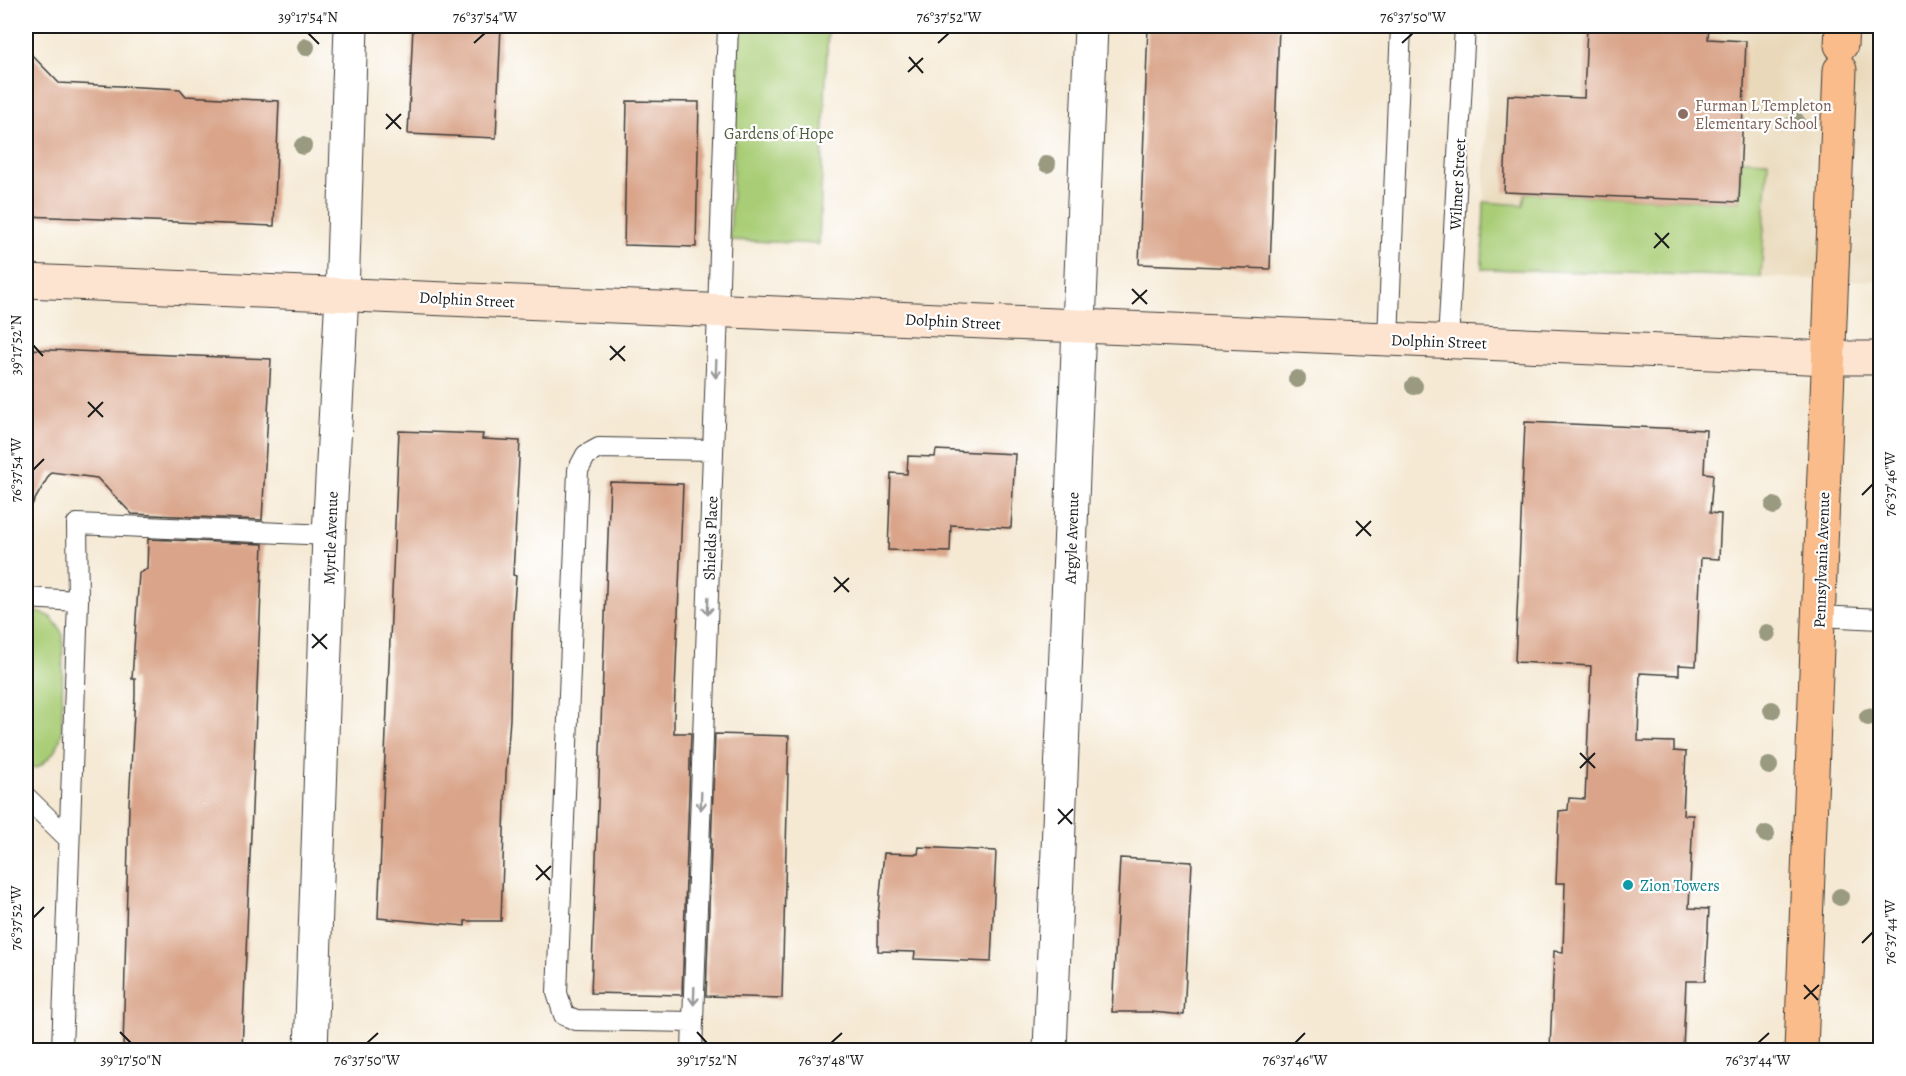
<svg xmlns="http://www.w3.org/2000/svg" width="1906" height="1076" font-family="Alegreya,serif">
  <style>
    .built { fill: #e9d9ba }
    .green { fill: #a9cd76; stroke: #627449; stroke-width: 1.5 }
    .building { fill: #d9a489 }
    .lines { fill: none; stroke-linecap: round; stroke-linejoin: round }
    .service-casing { stroke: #3d3b38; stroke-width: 22 }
    .minor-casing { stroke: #3d3b38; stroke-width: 35 }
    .secondary-casing { stroke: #3d3b38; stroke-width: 35 }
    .primary-casing { stroke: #3d3b38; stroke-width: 35 }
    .service { stroke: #fff; stroke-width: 20 }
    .minor { stroke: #fff; stroke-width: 33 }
    .secondary { stroke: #fde4d0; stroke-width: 33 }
    .primary { stroke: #f9bc8a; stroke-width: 33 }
    .tree { fill: #999a80 }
    .oneway { stroke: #999 }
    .ticks { fill: none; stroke: #1c1c1c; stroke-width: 2 }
    .education-dot { fill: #8d6e63; stroke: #fff; stroke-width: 2 }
    .culture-dot { fill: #0f9aa8; stroke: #fff; stroke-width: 2 }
    .labels { text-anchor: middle; stroke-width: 4.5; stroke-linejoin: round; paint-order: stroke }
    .education-label { font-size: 16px; fill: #785e54; stroke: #fff; text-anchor: start }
    .park-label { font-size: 16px; fill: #4d5a3c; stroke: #fff }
    .street-label { font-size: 16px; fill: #1c1c1c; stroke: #fff }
    .culture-label { font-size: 16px; fill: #0d838f; stroke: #fff; text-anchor: start }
    .neatline { fill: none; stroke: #1c1c1c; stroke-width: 2 }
    .ticks-label { font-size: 15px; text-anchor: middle; fill: #1c1c1c }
  </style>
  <rect width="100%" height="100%" fill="#fff"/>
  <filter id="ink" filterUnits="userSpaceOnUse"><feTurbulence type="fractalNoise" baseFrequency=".0167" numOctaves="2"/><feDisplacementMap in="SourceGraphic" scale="12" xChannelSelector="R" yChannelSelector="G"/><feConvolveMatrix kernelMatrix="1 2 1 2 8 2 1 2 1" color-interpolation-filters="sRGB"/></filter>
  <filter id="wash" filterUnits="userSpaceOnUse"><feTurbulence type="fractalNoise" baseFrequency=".008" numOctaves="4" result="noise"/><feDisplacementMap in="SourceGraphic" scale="24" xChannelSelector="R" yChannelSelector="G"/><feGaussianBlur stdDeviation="1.35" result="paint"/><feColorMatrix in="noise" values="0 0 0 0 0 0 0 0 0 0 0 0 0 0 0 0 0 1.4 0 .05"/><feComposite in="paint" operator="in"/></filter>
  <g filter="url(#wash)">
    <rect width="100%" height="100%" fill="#f5e9d4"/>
    <!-- built -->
    <path class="built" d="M 1489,26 L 1880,26 L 1880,281 L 1482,269 Z"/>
    <!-- green -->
    <path class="green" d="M 739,26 L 828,26 L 819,244 L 730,240 Z
      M 1741,160 L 1768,161 L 1761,277 L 1482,269 L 1484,202 L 1523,205 L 1525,193 L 1739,202 Z
      M 26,611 C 47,612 53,615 63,635 L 62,731 C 59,748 52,757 37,768 L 26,766 Z"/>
    <g id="blocks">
      <!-- building -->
      <path class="building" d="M 413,26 L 501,26 L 496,138 L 408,134 Z
        M 1148,26 L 1279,26 L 1270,269 L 1139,264 Z
        M 1587,26 L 1709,26 L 1708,39 L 1746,41 L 1739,202 L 1504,192 L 1508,95 L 1584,98 Z
        M 26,49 L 59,83 L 180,89 L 186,96 L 279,101 L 274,226 L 26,216 Z
        M 627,101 L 699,102 L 696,247 L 624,245 Z
        M 26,349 L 271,359 L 262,520 L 132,514 L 97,478 L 51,472 L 26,515 Z
        M 1525,422 L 1706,430 L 1704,473 L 1713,474 L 1710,513 L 1721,514 L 1719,559 L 1701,558 L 1696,666 L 1679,665 L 1679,675 L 1640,673 L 1638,741 L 1674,742 L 1674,751 L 1686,752 L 1683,815 L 1693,815 L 1689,908 L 1709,909 L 1705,981 L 1686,981 L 1683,1050 L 1550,1050 L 1554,951 L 1563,952 L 1565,883 L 1556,883 L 1559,811 L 1568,810 L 1569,798 L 1585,799 L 1591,666 L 1515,662 Z
        M 399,431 L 483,434 L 482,439 L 520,441 L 513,575 L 516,576 L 512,631 L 510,719 L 506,773 L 501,921 L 465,921 L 465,926 L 378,918 Z
        M 936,450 L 1015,454 L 1011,528 L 951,525 L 950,552 L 888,550 L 891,473 L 907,474 L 908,456 L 935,457 Z
        M 610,482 L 683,484 L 674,718 L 674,733 L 691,733 L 682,995 L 591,993 Z
        M 148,539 L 263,544 L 242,1050 L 123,1050 L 129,804 L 135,696 L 135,679 L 132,679 L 139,573 L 147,569 Z
        M 715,734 L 789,736 L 782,998 L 706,996 Z
        M 919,847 L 996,851 L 991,962 L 914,959 L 915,952 L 878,951 L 878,915 L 884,853 L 918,854 Z
        M 1120,858 L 1192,862 L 1184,1015 L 1151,1012 L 1112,1012 Z"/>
    </g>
  </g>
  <g filter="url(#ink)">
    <use href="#blocks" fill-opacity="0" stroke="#3d3b38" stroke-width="1.5"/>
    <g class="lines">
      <defs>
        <path id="service" d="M 1388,339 L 1401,26
          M 1448,342 L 1465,26
          M 26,598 L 78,601 L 62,1050
          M 78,601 L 77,524 L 329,535
          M 1819,616 L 1880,619
          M 26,797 L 69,839
          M 693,1022 L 576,1020 L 564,1015 L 557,993 L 578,470 L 586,455 L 599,448 L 713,450
          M 692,1050 L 728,26"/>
        <path id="minor" d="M 311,1050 L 329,535 L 342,294 L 351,26
          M 1050,1050 L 1091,26"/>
        <path id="secondary" d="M 26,281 L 1829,358 L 1880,358"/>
        <path id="primary" d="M 1841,45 L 1842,26
          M 1801,1050 L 1840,70"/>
      </defs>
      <!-- service casing -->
      <use href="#service" class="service-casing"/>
      <!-- minor casing -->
      <use href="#minor" class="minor-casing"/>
      <!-- secondary casing -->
      <use href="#secondary" class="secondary-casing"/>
      <!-- primary casing -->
      <use href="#primary" class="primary-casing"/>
      <!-- service -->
      <use href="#service" class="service"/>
      <!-- minor -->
      <use href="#minor" class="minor"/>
      <!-- secondary -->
      <use href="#secondary" class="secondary"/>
      <!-- primary -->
      <use href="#primary" class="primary"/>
    </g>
    <!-- trees -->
    <g class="tree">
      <circle cx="306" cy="47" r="9"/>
      <circle cx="1796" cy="121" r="9"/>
      <circle cx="303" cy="146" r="9"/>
      <circle cx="1047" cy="164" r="9"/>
      <circle cx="1297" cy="379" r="9"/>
      <circle cx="1414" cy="386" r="9"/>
      <circle cx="1774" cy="506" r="9"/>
      <circle cx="1767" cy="633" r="9"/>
      <circle cx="1772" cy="710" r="9"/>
      <circle cx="1868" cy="717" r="9"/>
      <circle cx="1769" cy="766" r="9"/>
      <circle cx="1766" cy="834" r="9"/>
      <circle cx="1840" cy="897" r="9"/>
    </g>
    <!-- one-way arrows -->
    <defs><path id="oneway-shaft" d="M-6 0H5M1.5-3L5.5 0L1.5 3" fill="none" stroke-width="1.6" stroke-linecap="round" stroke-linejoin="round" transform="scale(1.5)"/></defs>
    <g class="oneway">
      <use href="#oneway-shaft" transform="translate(716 369) rotate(92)"/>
      <use href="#oneway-shaft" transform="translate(708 606) rotate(92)"/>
      <use href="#oneway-shaft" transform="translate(701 801) rotate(92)"/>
      <use href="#oneway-shaft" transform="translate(694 996) rotate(92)"/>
    </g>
  </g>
  <!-- ticks -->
  <path class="ticks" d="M 308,33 L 319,44M 474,43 L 485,33M 938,43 L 949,33M 1402,43 L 1413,33M 909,57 L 923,73M 908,72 L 923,58M 386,114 L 401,129M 386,129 L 401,114M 1655,233 L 1669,248M 1654,248 L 1669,233M 1132,289 L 1147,304M 1132,304 L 1147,290M 33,345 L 43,356M 610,346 L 625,361M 610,360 L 625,346M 88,402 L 103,417M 88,417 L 103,402M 33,470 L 44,459M 1862,495 L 1873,484M 1356,521 L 1371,536M 1356,536 L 1371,521M 834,577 L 849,592M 834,592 L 849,578M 312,634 L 327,649M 312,648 L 327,634M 1580,753 L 1595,768M 1580,768 L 1595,753M 1058,809 L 1072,824M 1058,824 L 1073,809M 536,865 L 550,880M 536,880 L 551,866M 33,918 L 44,907M 1862,943 L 1873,932M 1804,985 L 1818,1000M 1804,999 L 1819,985M 120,1032 L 131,1043M 697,1032 L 707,1043M 367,1043 L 378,1033M 831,1043 L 842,1033M 1295,1043 L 1305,1033M 1758,1043 L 1769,1033"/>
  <!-- markers -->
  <circle class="education-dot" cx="1683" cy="114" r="6"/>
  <circle class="culture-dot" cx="1628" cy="885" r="6"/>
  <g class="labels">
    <!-- education labels -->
    <g class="education-label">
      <text x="1695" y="111">Furman L Templeton<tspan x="1695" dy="18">Elementary School</tspan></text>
    </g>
    <!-- park labels -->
    <g class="park-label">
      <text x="779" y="139">Gardens of Hope</text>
    </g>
    <!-- street labels -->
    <g class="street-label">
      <text transform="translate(1457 184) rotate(-87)" y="6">Wilmer Street</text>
      <text transform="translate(467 299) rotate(3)" y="6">Dolphin Street</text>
      <text transform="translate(953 321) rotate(3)" y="6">Dolphin Street</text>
      <text transform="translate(1439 341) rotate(2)" y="6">Dolphin Street</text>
      <text transform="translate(330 538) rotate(-88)" y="6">Myrtle Avenue</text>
      <text transform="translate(710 538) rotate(-88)" y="6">Shields Place</text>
      <text transform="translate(1071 538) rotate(-88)" y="6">Argyle Avenue</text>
      <text transform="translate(1821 560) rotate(-88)" y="6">Pennsylvania Avenue</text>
    </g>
    <!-- culture labels -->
    <g class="culture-label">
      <text x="1640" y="891">Zion Towers</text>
    </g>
  </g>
  <!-- margin -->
  <rect width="1906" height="1076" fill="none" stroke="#fff" stroke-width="66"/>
  <rect x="33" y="33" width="1840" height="1010" class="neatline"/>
  <g class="ticks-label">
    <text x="308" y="22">39°17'54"N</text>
    <text x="485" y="22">76°37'54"W</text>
    <text x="949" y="22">76°37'52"W</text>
    <text x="1413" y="22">76°37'50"W</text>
    <text transform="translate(16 345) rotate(-90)" y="5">39°17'52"N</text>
    <text transform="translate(16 470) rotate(-90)" y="5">76°37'54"W</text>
    <text transform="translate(1890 484) rotate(-90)" y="5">76°37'46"W</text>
    <text transform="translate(16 918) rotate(-90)" y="5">76°37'52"W</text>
    <text transform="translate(1890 932) rotate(-90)" y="5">76°37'44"W</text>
    <text x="131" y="1065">39°17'50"N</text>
    <text x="367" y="1065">76°37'50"W</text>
    <text x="707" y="1065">39°17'52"N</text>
    <text x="831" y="1065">76°37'48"W</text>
    <text x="1295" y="1065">76°37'46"W</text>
    <text x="1758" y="1065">76°37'44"W</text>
  </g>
</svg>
